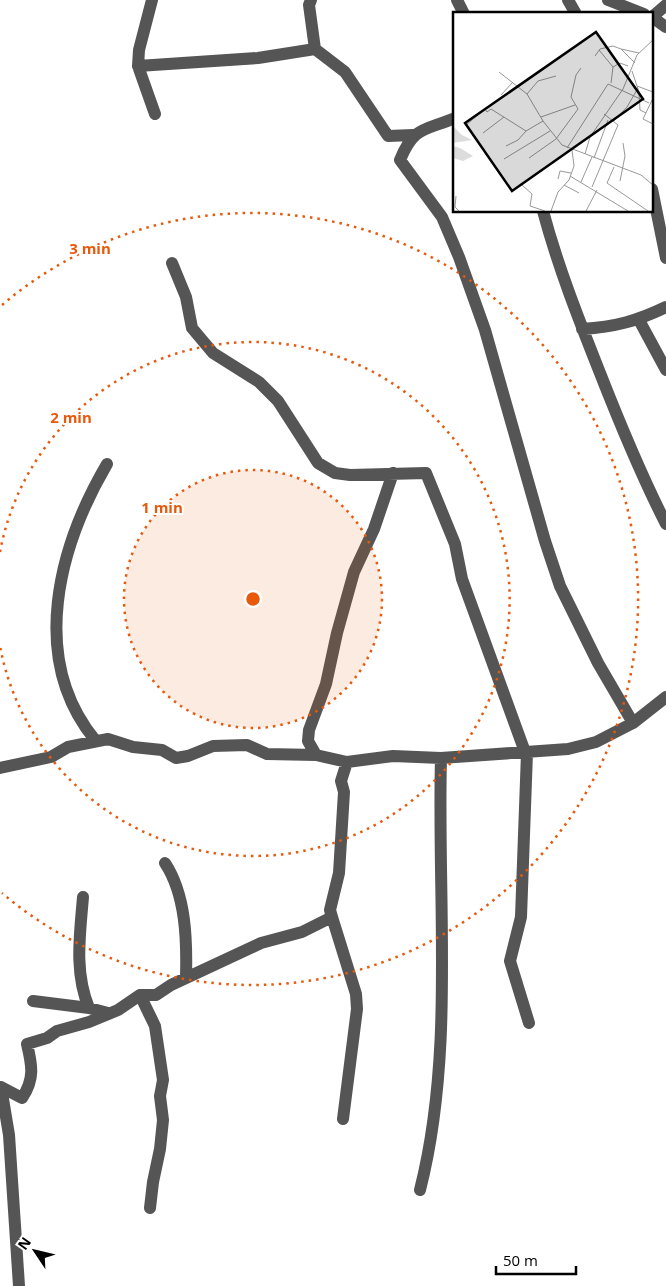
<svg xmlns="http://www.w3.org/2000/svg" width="666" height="1286" font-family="'Open Sans',sans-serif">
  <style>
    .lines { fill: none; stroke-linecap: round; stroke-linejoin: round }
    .minor { stroke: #555; stroke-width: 12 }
    .ring { fill: none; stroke: #e8590c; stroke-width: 2.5; stroke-dasharray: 2.5 5 }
    .inset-road { fill: none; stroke: #999; stroke-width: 1 }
    .view { fill: #000; fill-opacity: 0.15; stroke: #000; stroke-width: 2.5 }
    .inset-edge { fill: none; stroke: #000; stroke-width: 2.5 }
    .centre { fill: #e8590c; stroke: #fff; stroke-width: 2.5 }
    .ring-label { font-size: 15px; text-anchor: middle; font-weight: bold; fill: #e8590c; stroke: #fff; stroke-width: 4; stroke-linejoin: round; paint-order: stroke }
  </style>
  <rect width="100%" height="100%" fill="#fff"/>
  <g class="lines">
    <!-- minor -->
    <path class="minor" d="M 152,0 L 139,50 L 138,66 L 155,114
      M 311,0 L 309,5 L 315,49 L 345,72 L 388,136 L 413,135
      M 457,0 L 464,14
      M 568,0 L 576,14
      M 608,0 L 644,14
      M 652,17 L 666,5
      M 652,17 L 666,27
      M 138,66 L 258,58 L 315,49
      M 455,118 C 424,131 414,126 400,160 L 442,217 L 459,257 L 485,330 L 545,541 L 560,586 L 598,663 L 633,723
      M 652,189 L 666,258
      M 543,211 C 558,267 579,320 600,373 C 620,424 641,475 666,524
      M 172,263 L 186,297 L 192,328 L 213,353 L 259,382 L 278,401 L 318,463 L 335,473 L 350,475 L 426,473 L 455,544 L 462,579 L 525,752
      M 639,320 L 666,370
      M 582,329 C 615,327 637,321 666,307
      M 95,740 C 28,658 59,546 107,464
      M 527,753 L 521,917 L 510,961 L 529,1023
      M 316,755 L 308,741 L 309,730 L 326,684 L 337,633 L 354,572 L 374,529 L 393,473
      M 0,768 L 51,757 L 68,747 L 108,739 L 133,747 L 162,750 L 176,758 L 188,756 L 213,746 L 247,745 L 267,754 L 316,755 L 347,762 L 393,756 L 441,758 L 568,749 L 596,742 L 633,723 L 666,697
      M 165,863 C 186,895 187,940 186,977
      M 83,897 C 80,934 74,972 89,1008 L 108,1013
      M 332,917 L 356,994 L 357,1009 L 343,1119
      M 140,995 L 155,1026 L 163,1080 L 160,1096 L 163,1120 L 160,1149 L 153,1182 L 150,1208
      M 33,1001 L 89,1008
      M 1,1087 L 22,1098 C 35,1079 32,1065 27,1044 L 47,1038 L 57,1031 L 89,1022 L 118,1010 L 140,995 L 156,995 L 171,985 L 261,943 L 302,932 L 332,917 L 330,910 L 339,873 L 344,792 L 341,781 L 347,762
      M 1,1087 L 9,1135 L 19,1286
      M 420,1190 C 455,1053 437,900 441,758"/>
  </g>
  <!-- distance rings -->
  <circle cx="253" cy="599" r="129" fill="#e8590c" fill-opacity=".12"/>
  <g class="ring">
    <circle cx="253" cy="599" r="129"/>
    <path d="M0 552A257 257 0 1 1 0 646"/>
    <path d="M2 305A386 386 0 1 1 2 893"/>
  </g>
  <!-- overview -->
  <g transform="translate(453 12)">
    <rect width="200" height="200" fill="#fff"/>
    <path d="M 0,114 L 9,123 L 19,128 L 0,131 ZM 0,134 L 7,136 L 20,144 L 10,149 L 0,146 Z" fill="#dcdcdc"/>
    <path class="inset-road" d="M 168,37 L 186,41M 146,38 L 160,55M 142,44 L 147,37 L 160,34 L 168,37 L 182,51M 179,59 L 186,80 L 187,98 L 193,101M 46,60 L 74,82 L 90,109 L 109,133 L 188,163 L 200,173M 158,71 L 160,55 L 167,51 L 175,54M 184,74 L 200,80M 74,82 L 85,69 L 103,64M 48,83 L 60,70M 200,86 L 190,107 L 200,112M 88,105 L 122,93M 160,110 L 174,95 L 185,76M 13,113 L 32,97 L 34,100 L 38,97 L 73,119 L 90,109M 30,121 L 51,105M 103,127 L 125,97 L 118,85 L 123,63 L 128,56M 53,134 L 65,128 L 73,119M 114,136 L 155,72 L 196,91M 132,142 L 137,125 L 170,77 L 184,43 L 200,28M 76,146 L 103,127M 141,146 L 155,108M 51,147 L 97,119M 161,155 L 154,171 L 195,199M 117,164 L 175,199M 105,167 L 107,159 L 118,161M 167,169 L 172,144 L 170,131M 128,170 L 139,145M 69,173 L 79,182 L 77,194 L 92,199M 111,173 L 126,181M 139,175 L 165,113 L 151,102M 3,184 L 2,195 L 6,199M 98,199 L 105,180 L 116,168 L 121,154 L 119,138M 133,199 L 144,178"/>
    <path class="view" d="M 143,20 L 190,87 L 59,179 L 12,111 Z"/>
    <rect width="200" height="200" class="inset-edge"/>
  </g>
  <circle cx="253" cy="599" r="8" class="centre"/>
  <g class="ring-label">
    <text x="90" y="254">3 min</text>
    <text x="71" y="423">2 min</text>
    <text x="162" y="513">1 min</text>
  </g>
  <!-- north arrow -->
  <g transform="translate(35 1251) rotate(305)" stroke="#ffffff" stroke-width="4" paint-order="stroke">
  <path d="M0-4L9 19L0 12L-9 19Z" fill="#000000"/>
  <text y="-8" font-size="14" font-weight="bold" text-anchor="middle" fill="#000000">N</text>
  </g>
  <!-- scale -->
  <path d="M496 1266v8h80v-8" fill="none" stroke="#000000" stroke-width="2.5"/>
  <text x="503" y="1266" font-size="15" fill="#000000" stroke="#ffffff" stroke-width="4" paint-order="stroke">50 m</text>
</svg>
